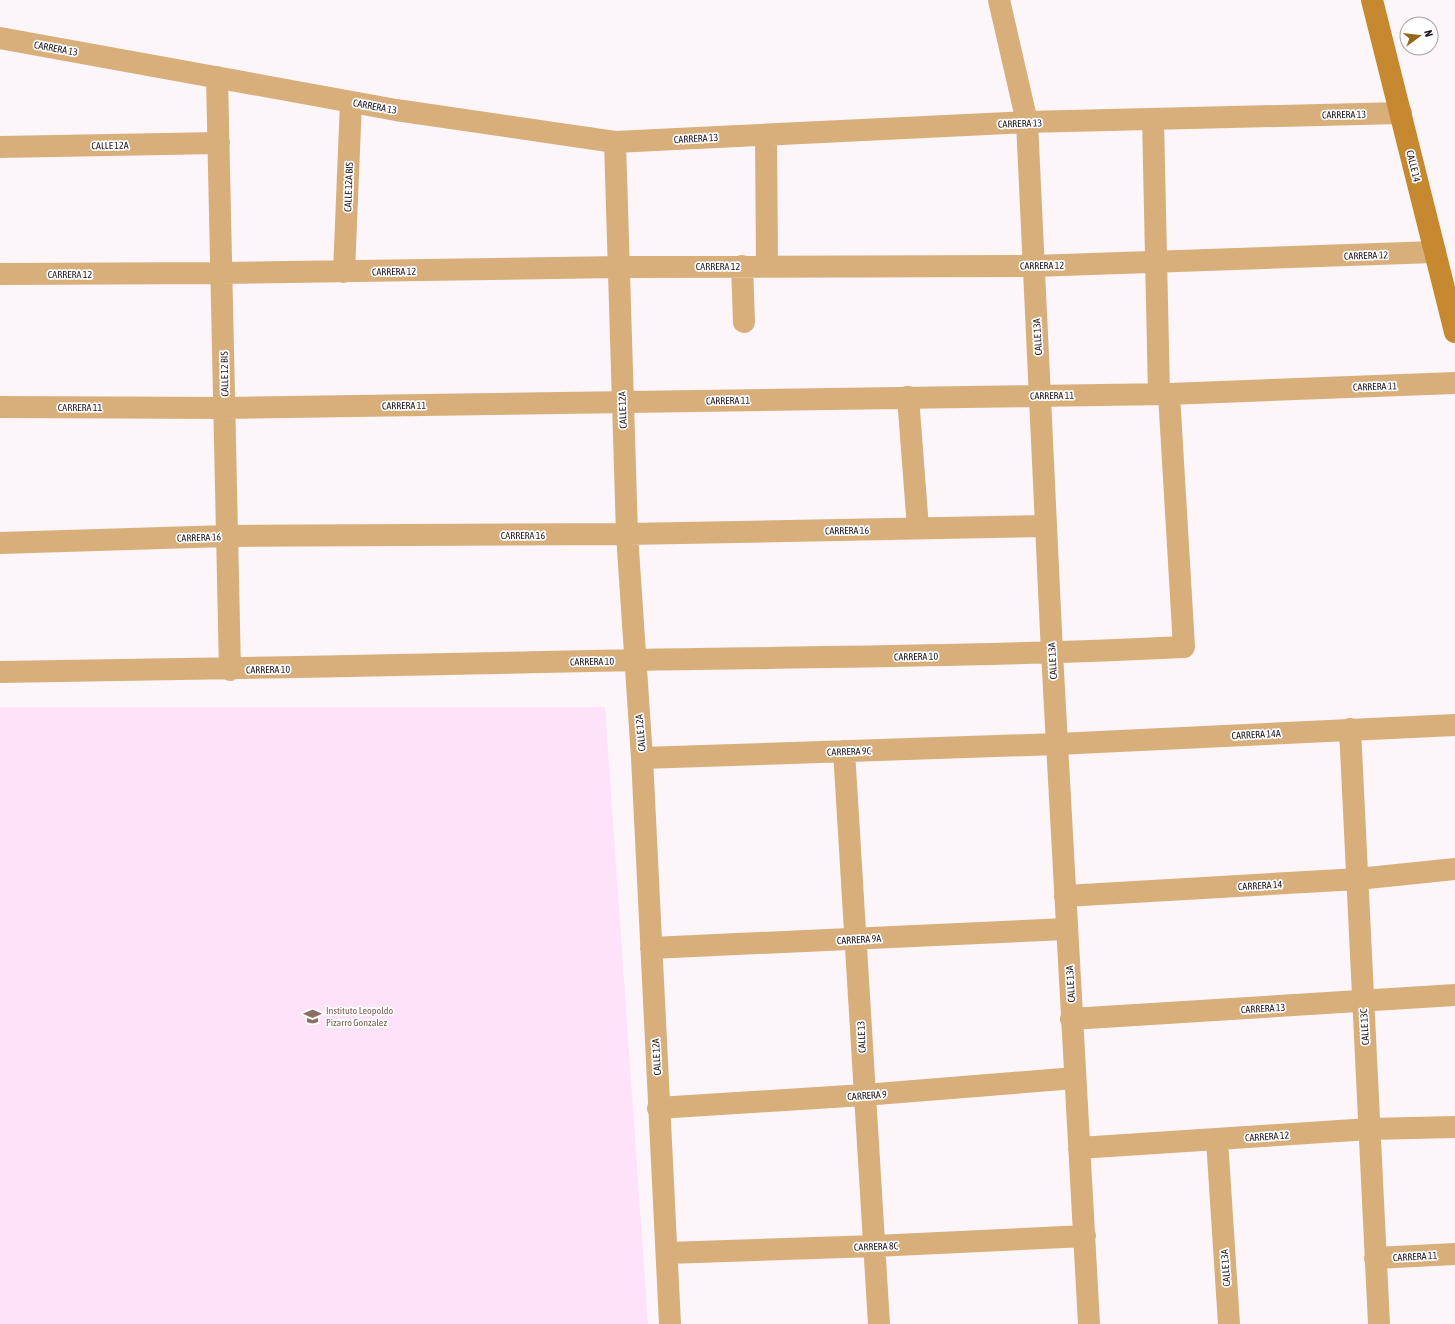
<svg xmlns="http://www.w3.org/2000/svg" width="1455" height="1324" font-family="'Asap Condensed',sans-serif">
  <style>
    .built { fill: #fde2fa }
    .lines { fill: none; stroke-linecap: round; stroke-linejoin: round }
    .street { stroke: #d8af7b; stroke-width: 22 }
    .secondary { stroke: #c68930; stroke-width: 22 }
    .labels { text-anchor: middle; stroke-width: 3.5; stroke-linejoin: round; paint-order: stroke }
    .street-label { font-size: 10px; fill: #1d141d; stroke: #fff }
    .education-label { font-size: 10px; fill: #785e54; stroke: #fff; text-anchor: start }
  </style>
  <rect width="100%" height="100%" fill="#fcf6fb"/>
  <!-- built -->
  <path class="built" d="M 0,707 L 605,707 L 648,1324 L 0,1324 Z"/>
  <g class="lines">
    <!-- street -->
    <path class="street" d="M 999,0 L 1027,122 L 1052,653 L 1089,1324
      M 0,38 L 396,110 L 615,142 L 1027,122 L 1401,113
      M 217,77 L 230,670
      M 1153,119 L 1159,394
      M 766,135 L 767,266
      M 615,142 L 627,534 L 642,758 L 670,1324
      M 0,147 L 219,143
      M 742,266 L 744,322
      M 344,272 L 351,102
      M 0,274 L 222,273 L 619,267 L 1034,266 L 1435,252
      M 908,397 L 918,528
      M 0,407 L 225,408 L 1169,394 L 1455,383
      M 0,543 L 227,536 L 627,534 L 1046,526
      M 0,672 C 212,670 425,664 637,660 C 820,657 1002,656 1184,647 L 1169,394
      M 1350,729 L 1379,1324
      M 844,751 L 879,1324
      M 642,758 L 1057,744 L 1455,725
      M 1065,896 L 1358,879 L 1455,869
      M 651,948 L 1066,929
      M 1071,1019 L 1455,995
      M 658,1108 L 864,1095 L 1075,1078
      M 1217,1140 L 1229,1324
      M 1079,1148 L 1369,1129 L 1455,1127
      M 667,1253 L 875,1246 L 1085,1236
      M 1375,1258 L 1455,1254"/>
    <!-- secondary -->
    <path class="secondary" d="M 1372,0 L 1455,332"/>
  </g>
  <!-- icons -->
  <defs>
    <symbol id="university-bare" viewBox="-9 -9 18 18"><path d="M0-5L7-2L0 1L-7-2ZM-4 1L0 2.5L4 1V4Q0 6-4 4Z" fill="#8d6e63" stroke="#fff" stroke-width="2.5" paint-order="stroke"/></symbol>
  </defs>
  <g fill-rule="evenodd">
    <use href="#university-bare" x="300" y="1004" width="25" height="25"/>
  </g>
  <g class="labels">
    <!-- street labels -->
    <g class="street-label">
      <text transform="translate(56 48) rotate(10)" y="4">CARRERA 13</text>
      <text transform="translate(375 106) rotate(10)" y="4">CARRERA 13</text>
      <text transform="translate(1344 114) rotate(-1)" y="4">CARRERA 13</text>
      <text transform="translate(1020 123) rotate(-2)" y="4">CARRERA 13</text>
      <text transform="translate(696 138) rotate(-3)" y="4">CARRERA 13</text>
      <text transform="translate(110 145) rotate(-1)" y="4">CALLE 12A</text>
      <text transform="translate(1414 166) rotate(76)" y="4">CALLE 14</text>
      <text transform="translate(348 187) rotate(-88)" y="4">CALLE 12A BIS</text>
      <text transform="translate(1366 255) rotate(-2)" y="4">CARRERA 12</text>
      <text transform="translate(1042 265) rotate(-1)" y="4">CARRERA 12</text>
      <text x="718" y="270">CARRERA 12</text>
      <text transform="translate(394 271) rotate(-1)" y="4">CARRERA 12</text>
      <text x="70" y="278">CARRERA 12</text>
      <text transform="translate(1037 337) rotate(-93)" y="4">CALLE 13A</text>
      <text transform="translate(224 374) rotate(-91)" y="4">CALLE 12 BIS</text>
      <text transform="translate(1375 386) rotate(-2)" y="4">CARRERA 11</text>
      <text transform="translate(1052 395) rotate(-1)" y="4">CARRERA 11</text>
      <text transform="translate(728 400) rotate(-1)" y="4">CARRERA 11</text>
      <text transform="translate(404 405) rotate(-1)" y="4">CARRERA 11</text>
      <text x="80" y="411">CARRERA 11</text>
      <text transform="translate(622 410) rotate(-92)" y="4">CALLE 12A</text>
      <text transform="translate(847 530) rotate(-1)" y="4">CARRERA 16</text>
      <text x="523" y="539">CARRERA 16</text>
      <text transform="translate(199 537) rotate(-2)" y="4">CARRERA 16</text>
      <text transform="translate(916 656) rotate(-1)" y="4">CARRERA 10</text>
      <text transform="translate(592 661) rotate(-1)" y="4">CARRERA 10</text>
      <text transform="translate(1052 661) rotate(-93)" y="4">CALLE 13A</text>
      <text transform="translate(268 669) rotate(-1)" y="4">CARRERA 10</text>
      <text transform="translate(640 733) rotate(-95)" y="4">CALLE 12A</text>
      <text transform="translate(1256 734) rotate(-3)" y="4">CARRERA 14A</text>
      <text transform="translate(849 751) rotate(-2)" y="4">CARRERA 9C</text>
      <text transform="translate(1260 885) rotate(-3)" y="4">CARRERA 14</text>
      <text transform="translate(859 939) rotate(-3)" y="4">CARRERA 9A</text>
      <text transform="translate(1070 984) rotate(-93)" y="4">CALLE 13A</text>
      <text transform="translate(1263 1008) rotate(-3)" y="4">CARRERA 13</text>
      <text transform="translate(1364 1027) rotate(-93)" y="4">CALLE 13C</text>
      <text transform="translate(861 1037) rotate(-93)" y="4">CALLE 13</text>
      <text transform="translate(656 1057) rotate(-93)" y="4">CALLE 12A</text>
      <text transform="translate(867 1095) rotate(-4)" y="4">CARRERA 9</text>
      <text transform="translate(1267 1136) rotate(-4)" y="4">CARRERA 12</text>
      <text transform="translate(876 1246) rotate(-2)" y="4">CARRERA 8C</text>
      <text transform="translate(1415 1256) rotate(-3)" y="4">CARRERA 11</text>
      <text transform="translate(1225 1268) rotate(-94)" y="4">CALLE 13A</text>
    </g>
    <!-- education labels -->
    <g class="education-label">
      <text x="326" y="1014">Instituto Leopoldo<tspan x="326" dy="12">Pizarro Gonzalez</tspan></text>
    </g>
  </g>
  <!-- north arrow -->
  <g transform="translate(1419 36) rotate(75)"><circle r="19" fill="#ffffff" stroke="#a5a1a5"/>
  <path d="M0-3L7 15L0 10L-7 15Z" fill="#956615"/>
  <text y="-6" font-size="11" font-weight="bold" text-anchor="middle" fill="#1d141d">N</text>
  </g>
</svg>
